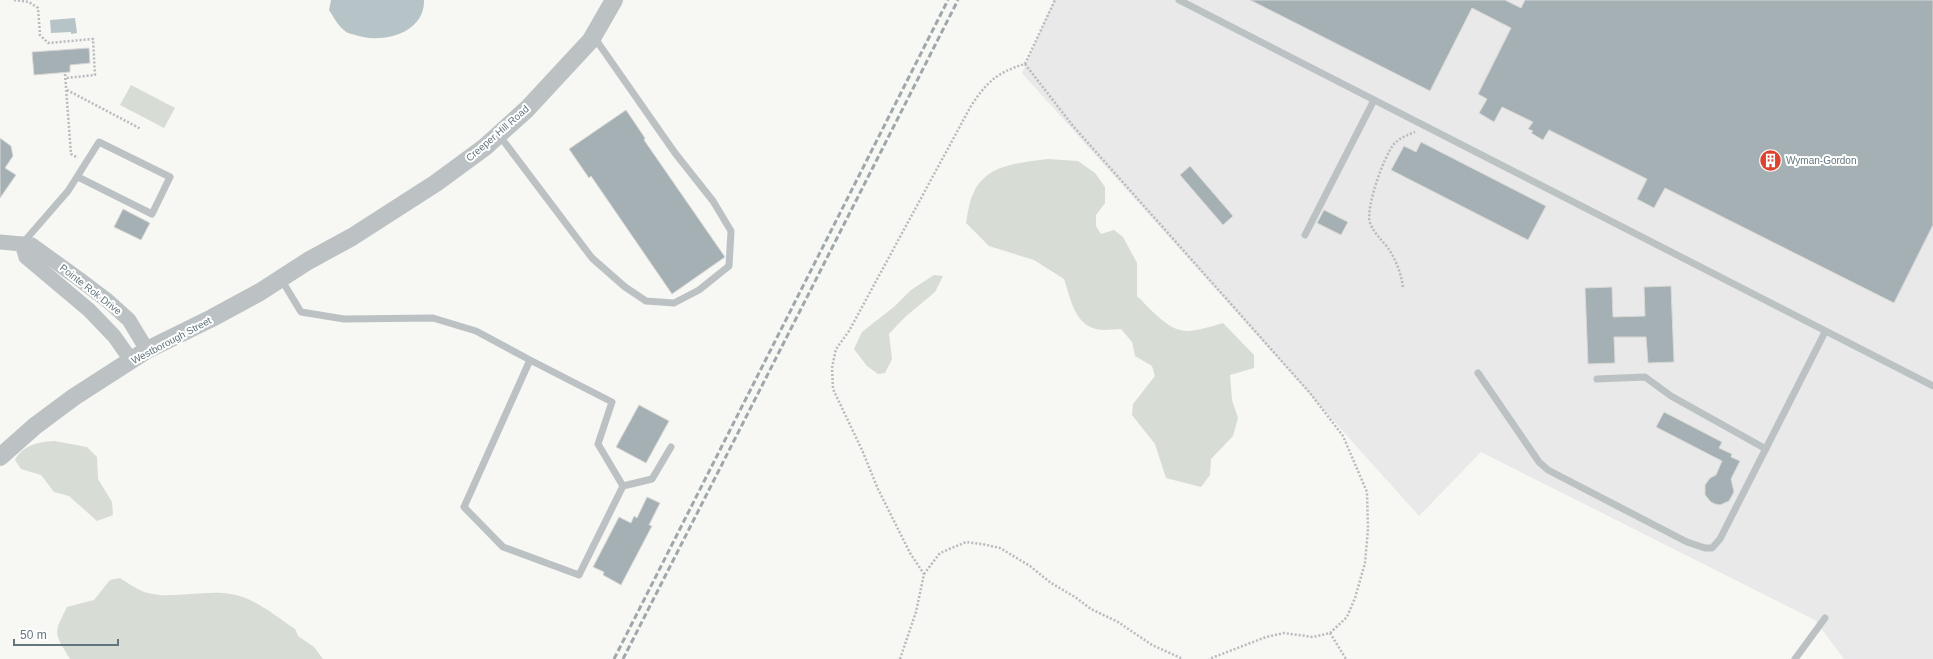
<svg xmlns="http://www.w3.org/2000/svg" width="1933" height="659" font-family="Arial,sans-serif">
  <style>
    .built { fill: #e8e9e8 }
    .green { fill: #d7dcd4 }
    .water { fill: #b6c4c7 }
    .building { fill: #a5b0b4; stroke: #d9d8d7 }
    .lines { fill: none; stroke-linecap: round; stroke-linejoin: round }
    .path { stroke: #b7bbbd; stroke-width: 2.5; stroke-dasharray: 2 2; stroke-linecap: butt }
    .service { stroke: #bcc2c4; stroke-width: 7 }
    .minor { stroke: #bcc2c4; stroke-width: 15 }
    .tertiary { stroke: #bcc2c4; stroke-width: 18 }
    .rail { stroke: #9ea7ab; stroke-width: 3; stroke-dasharray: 6 3; stroke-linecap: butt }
    .labels { text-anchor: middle; stroke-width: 4; stroke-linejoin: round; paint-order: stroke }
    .street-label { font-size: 10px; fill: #63767e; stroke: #fff }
    .poi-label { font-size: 10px; fill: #63767e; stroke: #fff; text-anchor: start }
  </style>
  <rect width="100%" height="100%" fill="#f7f7f4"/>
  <!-- built -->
  <path class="built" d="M 1054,0 L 1933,0 L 1933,659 L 1844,659 L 1815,620 L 1481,452 L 1419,516 L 1022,73 Z"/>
  <!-- green -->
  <path class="green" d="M 131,85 L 175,108 L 164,128 L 120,105 Z
    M 1048,159 L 1078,161 L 1095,173 L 1105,187 L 1105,203 L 1096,215 L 1096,226 L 1101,234 L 1114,230 L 1123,237 L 1137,263 L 1137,296 C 1151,309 1169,333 1190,331 C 1201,330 1212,326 1223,323 L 1254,355 L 1254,368 L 1230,375 L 1232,400 L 1238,418 L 1233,436 L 1211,459 L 1210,475 L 1201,487 L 1166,478 L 1155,444 L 1132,415 L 1133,404 L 1155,376 L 1152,366 L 1135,356 L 1132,342 L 1121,329 C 1113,329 1103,331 1096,329 C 1074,324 1070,296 1064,279 L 1034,260 L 989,246 L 966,223 C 968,213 969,201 974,192 C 987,164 1020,163 1048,159 Z
    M 934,275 L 943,276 L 935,292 L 905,317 L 889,334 L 892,359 L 885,373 L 878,374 L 867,366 L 854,349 L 862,332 L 895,306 L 911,290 Z
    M 54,441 L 87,447 L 97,457 L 98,479 L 112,502 L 113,515 L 97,521 L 69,496 L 54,492 L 41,475 L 21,469 L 15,460 C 23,445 39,442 54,441 Z
    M 120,578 C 128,583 136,589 144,592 C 172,601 206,588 236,595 C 257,600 277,617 295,629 L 298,636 L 314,647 L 323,659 L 70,659 C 54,633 53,634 67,607 L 94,600 L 110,580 Z"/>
  <!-- water -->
  <path class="water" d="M 331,0 L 424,0 C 425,34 381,44 355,35 C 352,34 346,33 344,30 C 338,26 333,16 329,10 Z
    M 75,18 L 77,33 L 71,34 L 71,32 L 51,33 L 50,20 Z"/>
  <!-- building -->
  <path class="building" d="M 1250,0 L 1505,0 L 1521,8 L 1525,0 L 1933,0 L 1933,225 L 1894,303 L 1665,188 L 1654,208 L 1637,199 L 1647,179 L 1549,130 L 1543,140 L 1531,133 L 1533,131 L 1528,129 L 1533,122 L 1502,107 L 1494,122 L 1479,113 L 1487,99 L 1478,94 L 1511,28 L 1472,8 L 1430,91 Z
    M 89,48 L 90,63 L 70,65 L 70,72 L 34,75 L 32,52 Z
    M 626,110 L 645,138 L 644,140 L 725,257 L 672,294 L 591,176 L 589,178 L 569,149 Z
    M 0,138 L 11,146 L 13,156 L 5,168 L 16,175 L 0,198 Z
    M 1421,142 L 1546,206 L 1528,240 L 1391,170 L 1404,146 L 1416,152 Z
    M 1190,166 L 1233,216 L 1223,225 L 1180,175 Z
    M 123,209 L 150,223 L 141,240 L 114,227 Z
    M 1324,210 L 1348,222 L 1341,235 L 1317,223 Z
    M 1671,286 L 1674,362 L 1648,363 L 1646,337 L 1614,337 L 1615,363 L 1588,364 L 1585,288 L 1612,287 L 1613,317 L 1645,316 L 1644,287 Z
    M 639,405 L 669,421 L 646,463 L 616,447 Z
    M 1664,412 L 1722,442 L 1719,448 L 1732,454 L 1731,457 L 1740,461 L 1731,479 L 1734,492 L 1729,501 L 1720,505 L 1715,504 L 1711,502 L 1705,495 L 1705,485 L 1710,478 L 1716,475 L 1722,461 L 1656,427 Z
    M 647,497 L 660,503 L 649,525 L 652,526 L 621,585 L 603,575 L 604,572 L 593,567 L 619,517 L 631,523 L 634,516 L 637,518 Z"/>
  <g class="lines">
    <!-- path -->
    <path class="path" d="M 14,0 L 29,2 L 38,8 L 40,35 L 48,43 L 93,39 L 95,75 L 66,78
      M 1025,64 L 1073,126 L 1310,393 L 1343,436 L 1367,492 L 1368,529 L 1365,563 L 1355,598 L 1347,617 L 1330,633 L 1313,637 L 1284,633 L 1266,637 L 1209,659
      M 65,74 L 71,154 L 78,158
      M 67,90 L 141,129
      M 1403,287 C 1401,273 1396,260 1388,248 C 1381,239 1374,233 1370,223 C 1365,208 1384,156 1394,144 C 1400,138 1407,135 1415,132
      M 924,574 L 940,553 L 966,542 L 982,544 L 1000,548 L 1030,566 L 1051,583 L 1075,597 L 1091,609 L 1118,622 L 1152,645 L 1183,659
      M 1330,633 L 1346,659
      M 900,659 L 916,612 L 924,574 L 910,553 L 878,489 L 862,450 L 833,389 L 832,368 L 836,349 L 849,331 L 971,106 C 986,83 997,72 1025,64 L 1055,0"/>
    <!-- service -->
    <path class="service" d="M 1179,0 L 1933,386
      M 499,135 L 592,258 L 625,287 L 646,301 L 674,303 L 699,290 L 729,266 L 731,231 L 713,201 L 675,153 L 594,37
      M 1305,235 L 1374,100
      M 22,244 L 68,191 L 99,142 L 170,177 L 152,214 L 78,177
      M 281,279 L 301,312 L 344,319 L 433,318 L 476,331 L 530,360 L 464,507 L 503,547 L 579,575 L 623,486 L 652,479 L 671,447
      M 530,360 L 612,402 L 598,444 L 623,486
      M 1478,373 L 1539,462 L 1548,470 L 1687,542 L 1705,548 L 1712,548 L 1720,539 L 1825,332
      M 1597,379 L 1645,377 L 1671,396 L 1766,449
      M 1795,659 L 1825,618"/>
    <!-- minor -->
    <path class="minor" d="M 0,242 L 32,245 L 79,279 L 108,301 L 129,320 L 147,350
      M 22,244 L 26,257 L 89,310 L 114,336 L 131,360"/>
    <!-- tertiary -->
    <path class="tertiary" d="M 0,457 L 35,426 L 74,397 L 147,350 L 212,318 L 260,292 L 308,261 L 352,237 L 436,183 L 485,147 L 527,109 L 591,40 L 614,0"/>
    <!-- rail -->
    <path class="rail" d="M 614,659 L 948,0
      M 623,659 L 958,0"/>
  </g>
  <!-- icons -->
  <defs>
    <symbol id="building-disc" viewBox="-11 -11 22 22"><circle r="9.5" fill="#dc4430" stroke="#fff"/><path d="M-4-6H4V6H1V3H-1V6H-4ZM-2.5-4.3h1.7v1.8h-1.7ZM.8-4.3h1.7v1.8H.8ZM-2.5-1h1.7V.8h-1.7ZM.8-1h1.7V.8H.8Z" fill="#fff"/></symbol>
  </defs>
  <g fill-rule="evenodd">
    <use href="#building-disc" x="1758" y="148" width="25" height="25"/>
  </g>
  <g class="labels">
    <!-- street labels -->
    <g class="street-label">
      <text transform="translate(497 133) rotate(-41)" y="4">Creeper Hill Road</text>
      <text transform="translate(91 289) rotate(38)" y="4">Pointe Rok Drive</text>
      <text transform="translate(171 340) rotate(-28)" y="4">Westborough Street</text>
    </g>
    <!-- poi labels -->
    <g class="poi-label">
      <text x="1786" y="164">Wyman-Gordon</text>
    </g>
  </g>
  <!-- scale -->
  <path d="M14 639v6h104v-6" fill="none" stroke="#63767e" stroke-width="2"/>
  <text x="20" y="639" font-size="12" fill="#63767e" stroke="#ffffff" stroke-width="3" paint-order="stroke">50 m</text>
</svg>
